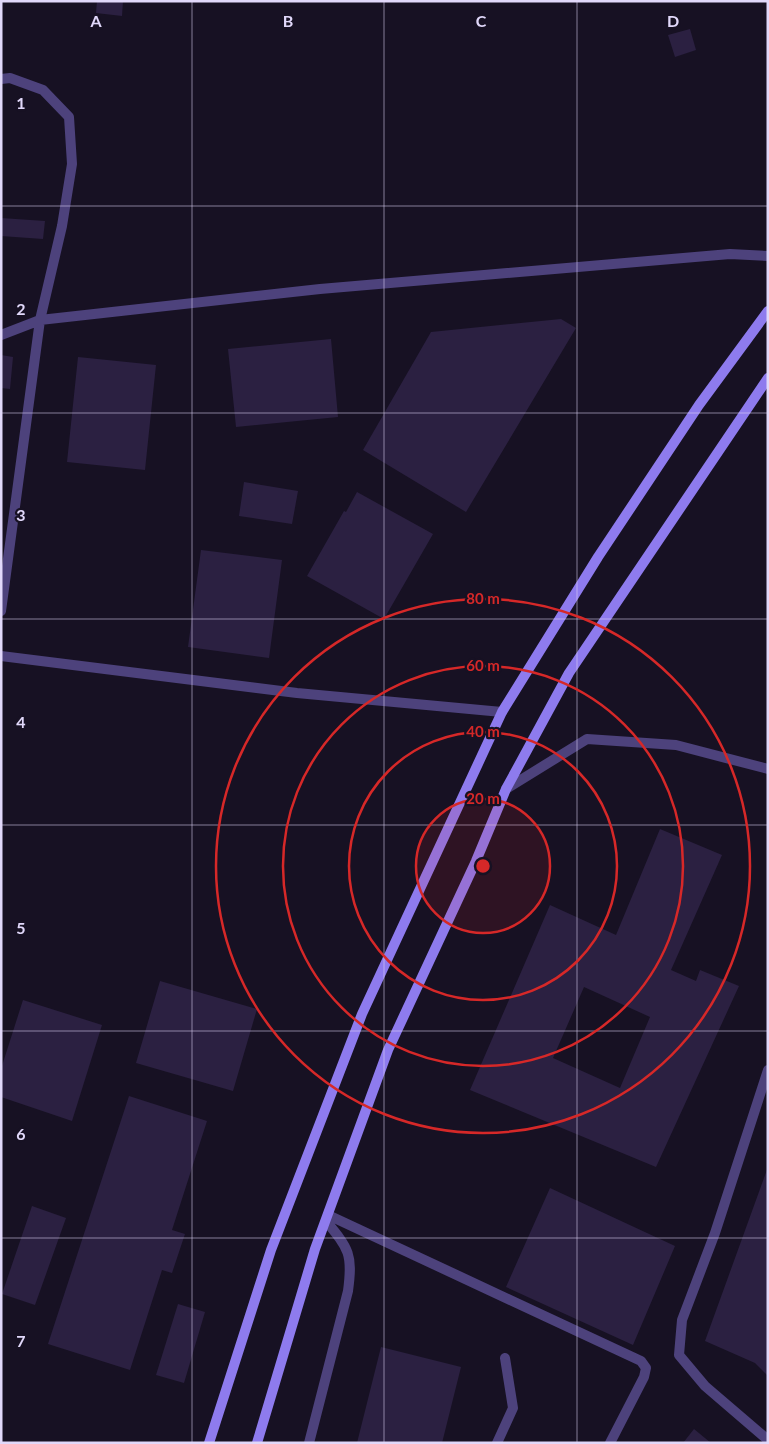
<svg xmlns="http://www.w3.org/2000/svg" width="769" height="1444" font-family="Lato,sans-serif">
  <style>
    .building { fill: #2b2041; fill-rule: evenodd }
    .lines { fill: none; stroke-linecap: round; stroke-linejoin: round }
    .street { stroke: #4d427c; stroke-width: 10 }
    .secondary { stroke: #8e7bee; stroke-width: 10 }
    .grid { fill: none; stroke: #e1d8fa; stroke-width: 1; stroke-opacity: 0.55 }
    .ring { fill: none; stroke: #d62828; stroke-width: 2.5 }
    .grid-label { font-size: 16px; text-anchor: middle; font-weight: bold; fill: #e1d8fa; stroke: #171123; stroke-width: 4.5; stroke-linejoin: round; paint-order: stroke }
    .centre { fill: #d62828; stroke: #171123; stroke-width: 2.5 }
    .ring-label { font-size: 15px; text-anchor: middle; font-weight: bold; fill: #d62828; stroke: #171123; stroke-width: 4.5; stroke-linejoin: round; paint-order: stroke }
  </style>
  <rect width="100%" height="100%" fill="#171123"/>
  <!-- building -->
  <path class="building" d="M 97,1 L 123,1 L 122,16 L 96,13 Z
    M 690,29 L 696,50 L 675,57 L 668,35 Z
    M 1,218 L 45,221 L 43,239 L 1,236 Z
    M 561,319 L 576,328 L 466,512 L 363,450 L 431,332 Z
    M 331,339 L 338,417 L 236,427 L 228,349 Z
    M 1,355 L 13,357 L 10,389 L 1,388 Z
    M 78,357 L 156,365 L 145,470 L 67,462 Z
    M 244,482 L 298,491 L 292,524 L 239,516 Z
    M 357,492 L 433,534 L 384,619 L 307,576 L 344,511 L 346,512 Z
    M 201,550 L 282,560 L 269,658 L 188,647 Z
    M 660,829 L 722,855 L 671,970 L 696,981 L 700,970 L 739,986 L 656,1167 L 470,1090 L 550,905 L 616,935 ZM 584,987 L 650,1017 L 620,1088 L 553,1058 Z
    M 160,981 L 257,1009 L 233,1091 L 136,1063 Z
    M 23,1000 L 102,1025 L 72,1121 L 1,1097 L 1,1069 Z
    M 129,1096 L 207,1121 L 172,1230 L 185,1234 L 172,1273 L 162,1270 L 130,1370 L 48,1344 Z
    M 768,1167 L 768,1376 L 755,1363 L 705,1341 Z
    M 550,1188 L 675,1246 L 633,1345 L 506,1287 Z
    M 32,1206 L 66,1218 L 35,1305 L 2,1294 Z
    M 178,1304 L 205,1312 L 184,1383 L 156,1375 Z
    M 381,1347 L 461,1367 L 442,1443 L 357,1443 Z
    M 694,1429 L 711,1443 L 683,1443 Z"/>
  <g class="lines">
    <!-- street -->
    <path class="street" d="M 1,79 L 10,78 L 43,90 L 69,117 L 72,164 L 62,226 L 40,320 L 1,611
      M 1,335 L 40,320 L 320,289 L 730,254 L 768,256
      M 1,656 L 297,693 L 502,712
      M 506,789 L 587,739 L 676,745 L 768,769
      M 768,1070 L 715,1233 L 682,1320 L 679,1355 L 705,1386 L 768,1440
      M 328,1215 L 641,1361 L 646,1368 L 644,1377 L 610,1443
      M 309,1443 L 348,1291 C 353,1254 349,1249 326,1221
      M 497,1443 L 513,1408 L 505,1358"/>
    <!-- secondary -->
    <path class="secondary" d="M 209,1443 L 271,1250 L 362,1014 L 502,712 L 598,557 L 699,405 L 768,311
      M 257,1443 L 315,1249 L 388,1050 L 476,861 L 506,789 L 569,673 L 768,378"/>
  </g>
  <!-- grid -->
  <path class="grid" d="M 192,1 L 192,1443M 384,1 L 384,1443M 577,1 L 577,1443M 1,206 L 768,206M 1,413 L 768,413M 1,619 L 768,619M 1,825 L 768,825M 1,1031 L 768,1031M 1,1238 L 768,1238"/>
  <!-- distance rings -->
  <circle cx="483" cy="866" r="67" fill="#d62828" fill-opacity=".12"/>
  <g class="ring">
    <circle cx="483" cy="866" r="67"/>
    <circle cx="483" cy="866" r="134"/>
    <circle cx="483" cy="866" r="200"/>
    <circle cx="483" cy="866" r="267"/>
  </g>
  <g class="grid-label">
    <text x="96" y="27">A</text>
    <text x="288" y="27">B</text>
    <text x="481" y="27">C</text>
    <text x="673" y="27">D</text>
    <text x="21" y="109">1</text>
    <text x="21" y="315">2</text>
    <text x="21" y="521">3</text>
    <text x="21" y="728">4</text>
    <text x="21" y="934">5</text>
    <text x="21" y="1140">6</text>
    <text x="21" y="1347">7</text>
  </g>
  <circle cx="483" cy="866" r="8" class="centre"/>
  <g class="ring-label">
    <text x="483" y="604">80 m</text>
    <text x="483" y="671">60 m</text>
    <text x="483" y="737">40 m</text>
    <text x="483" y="804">20 m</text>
  </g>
  <!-- border -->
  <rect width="769" height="1444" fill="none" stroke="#e1d8fa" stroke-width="5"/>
</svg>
